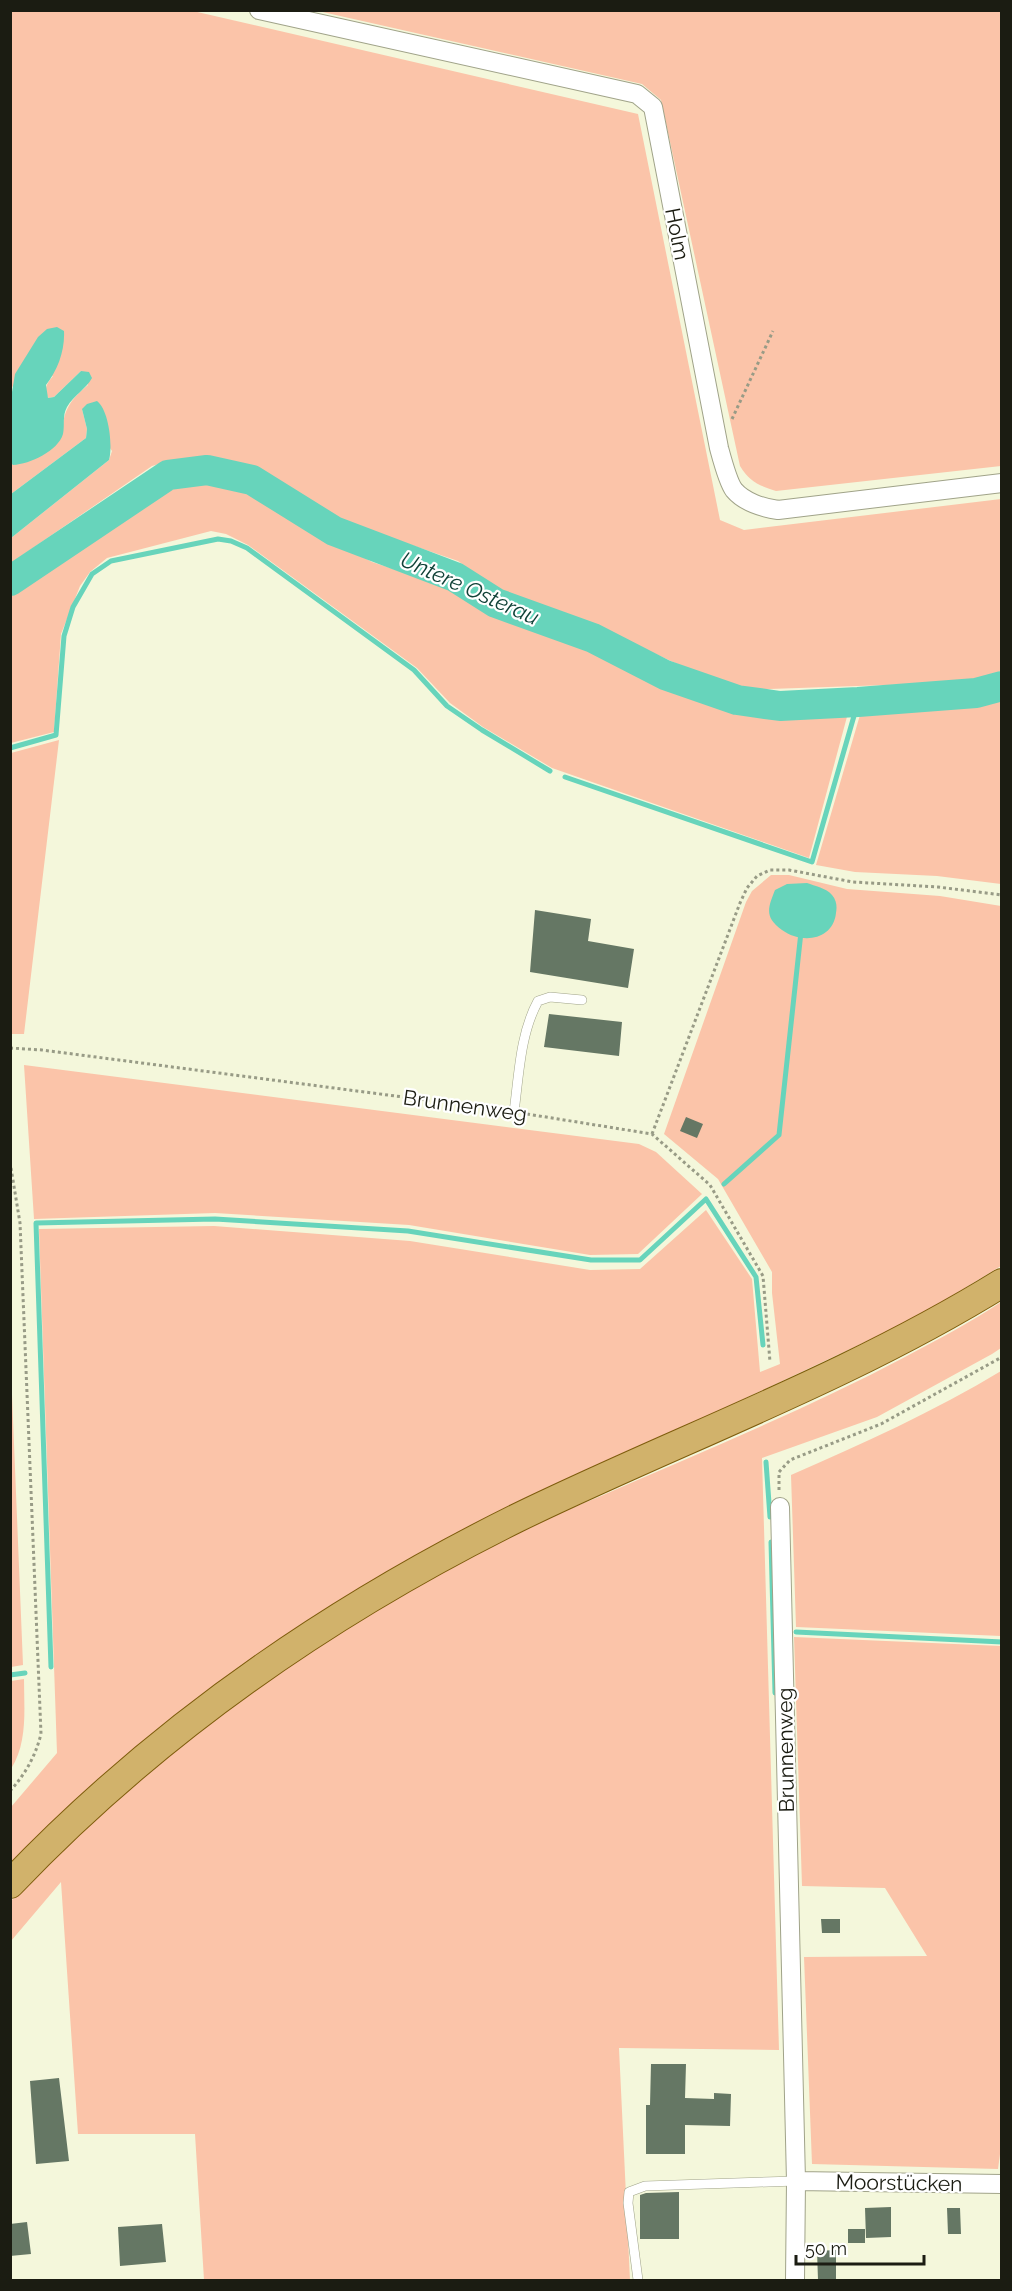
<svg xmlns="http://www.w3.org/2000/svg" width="1012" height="2291" font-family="Raleway,sans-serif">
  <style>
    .green { fill: #fbc4a9 }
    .water { fill: #67d4bb }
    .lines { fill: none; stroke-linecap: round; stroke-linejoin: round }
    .stream { stroke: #67d4bb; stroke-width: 5 }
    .river { stroke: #67d4bb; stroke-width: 30 }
    .building { fill: #657764 }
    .lane-casing { stroke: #a0a389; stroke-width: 10 }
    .street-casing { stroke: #a0a389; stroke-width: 20 }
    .primary-casing { stroke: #7e5c0c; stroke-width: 30 }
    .path { stroke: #989b86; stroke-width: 3; stroke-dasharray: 3 3; stroke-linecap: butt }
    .lane { stroke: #fff; stroke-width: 9 }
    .street { stroke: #fff; stroke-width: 18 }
    .primary { stroke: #d1b26b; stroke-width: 28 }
    .labels { text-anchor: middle; stroke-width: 4.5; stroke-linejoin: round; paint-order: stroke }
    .street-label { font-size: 21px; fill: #1b1c12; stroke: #fff }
    .water-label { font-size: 22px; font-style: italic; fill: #114238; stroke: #fff }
  </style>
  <rect width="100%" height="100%" fill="#f4f7db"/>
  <!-- green -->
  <path class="green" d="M 11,11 L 193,11 L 638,114 L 720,520 L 744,530 L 1001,499 L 1001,671 L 976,682 L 741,690 L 673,662 L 595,626 L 560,615 L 503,594 L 458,561 L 333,518 L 313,507 L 251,466 L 172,460 L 152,466 L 11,563 L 11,538 L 109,460 L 112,451 L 82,409 L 87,429 L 86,438 L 11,494 L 11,462 L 14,465 L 63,432 C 62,411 72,398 88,385 L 81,371 L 54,397 L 48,398 C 44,389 46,384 53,376 L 11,387 L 11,398 Z
    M 318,11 L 1001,11 L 1001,466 L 776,491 C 758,485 750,482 740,466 L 661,100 L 642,84 Z
    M 173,477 L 246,482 L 314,531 L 372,562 L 448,587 L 491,613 L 519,626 L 590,647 L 662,685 L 732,713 L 848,713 L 809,858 L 552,768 L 483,727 L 450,703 L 417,668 L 248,545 L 226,534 L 211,531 L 107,558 L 90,572 L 80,586 L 61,634 L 54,732 L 11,743 L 11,583 Z
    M 1001,691 L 1001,884 L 937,876 L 855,872 L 816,865 L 860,715 L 974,703 Z
    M 59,740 L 24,1034 L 11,1034 L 11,753 Z
    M 771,875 L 789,875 L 847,889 L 940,896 L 1001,906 L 1001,1266 L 914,1319 L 482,1522 L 11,1865 L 11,1807 L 57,1753 L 39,1229 L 214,1226 L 410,1241 L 590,1270 L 640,1269 L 706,1210 L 752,1279 L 760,1372 L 780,1364 L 772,1293 L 772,1272 L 718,1179 L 664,1134 L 746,902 L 752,891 Z
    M 24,1065 L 639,1144 L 656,1152 L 702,1194 L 638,1254 L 590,1255 L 409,1225 L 215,1213 L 34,1219 Z
    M 1001,1302 L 1001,1348 L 992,1354 L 877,1417 L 762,1458 L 779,2050 L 619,2048 L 630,2280 L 204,2280 L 195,2134 L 78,2134 L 61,1882 L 11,1941 L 11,1901 C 155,1751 328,1625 515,1533 C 543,1520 572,1508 601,1496 C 703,1451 807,1409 905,1357 C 937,1340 971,1322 1001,1302 Z
    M 11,1370 L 23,1665 L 11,1667 L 10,1667 Z
    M 1001,1371 L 1001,1636 L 796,1627 L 791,1475 C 862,1444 935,1411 1001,1371 Z
    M 794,1637 L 1001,1646 L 1002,2139 L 998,2169 L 812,2164 L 804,1957 L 927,1956 L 885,1888 L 802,1886 Z
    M 24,1679 C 24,1709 28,1742 11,1769 L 11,1681 Z"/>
  <!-- water -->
  <path class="water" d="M 57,327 L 64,331 C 65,350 58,370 46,385 L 48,398 L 54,397 L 81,371 L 89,372 L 92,378 C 86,389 74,395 67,407 C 62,416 65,425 63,434 C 58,451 30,464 13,465 L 10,462 L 11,398 L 15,374 L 38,337 L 47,329 Z
    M 97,401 C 109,410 113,446 109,460 L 11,538 L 11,494 L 86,438 L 87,429 L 82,409 L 87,404 Z
    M 807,883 C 815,886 826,888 832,895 C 837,901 837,907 836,913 C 833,941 801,944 782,930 C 764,917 768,908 775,890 L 787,884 Z"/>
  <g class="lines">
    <!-- stream -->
    <path class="stream" d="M 10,748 L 56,735 L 64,636 L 73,607 L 92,574 L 111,561 L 218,539 L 231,541 L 247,548 L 414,670 L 447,706 L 482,730 L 550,771
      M 565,777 L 812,862 L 858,702
      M 724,1184 L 779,1135 L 801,932
      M 766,1462 L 770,1517
      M 771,1542 L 775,1693
      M 796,1632 L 1002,1642
      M 51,1667 L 36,1223 L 215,1219 L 408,1231 L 591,1260 L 640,1260 L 706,1199 L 756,1277 L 763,1345
      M 10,1675 L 25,1673"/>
    <!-- river -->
    <path class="river" d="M 10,581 L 168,475 L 207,470 L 252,480 L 334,531 L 455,577 L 496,603 L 593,638 L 665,675 L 737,700 L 780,706 L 858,702 L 976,693 L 1002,686"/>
  </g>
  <!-- building -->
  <path class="building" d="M 535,910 L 591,919 L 588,941 L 634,949 L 628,988 L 530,972 Z
    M 549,1014 L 622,1022 L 619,1056 L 544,1047 Z
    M 686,1117 L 703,1124 L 697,1138 L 680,1131 Z
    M 821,1919 L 840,1919 L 840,1933 L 822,1933 Z
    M 651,2064 L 686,2064 L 685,2098 L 714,2099 L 714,2093 L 731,2094 L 730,2126 L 685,2125 L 685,2154 L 646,2154 L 646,2105 L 650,2105 Z
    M 59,2078 L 69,2161 L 36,2164 L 30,2081 Z
    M 679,2192 L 679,2239 L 640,2239 L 640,2195 L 646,2193 Z
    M 891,2207 L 891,2237 L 866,2238 L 865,2208 Z
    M 947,2208 L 960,2208 L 961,2234 L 948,2234 Z
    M 27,2222 L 31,2254 L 10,2256 L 10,2224 Z
    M 162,2224 L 166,2262 L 120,2266 L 118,2227 Z
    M 848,2229 L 865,2229 L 865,2243 L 848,2243 Z
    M 836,2250 L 836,2280 L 818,2280 L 817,2251 Z"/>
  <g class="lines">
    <defs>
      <path id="lane" d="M 514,1112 C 519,1075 520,1034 538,1001 L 550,997 L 582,1000
        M 638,2280 L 628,2203 L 629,2192 L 645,2186 L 796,2181"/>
      <path id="street" d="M 259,10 L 637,94 L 653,107 L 719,448 C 722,459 728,482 734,490 C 744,502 763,508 778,510 L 1002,483
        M 780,1507 L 796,2181 L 795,2280
        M 796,2181 L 1002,2184"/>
      <path id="primary" d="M 10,1884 C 155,1732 329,1611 517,1518 C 679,1439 847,1379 1002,1283"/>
    </defs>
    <!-- lane casing -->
    <use href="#lane" class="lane-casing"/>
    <!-- street casing -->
    <use href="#street" class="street-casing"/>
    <!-- primary casing -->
    <use href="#primary" class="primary-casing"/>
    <!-- path -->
    <path class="path" d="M 732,419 L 773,331
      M 10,1048 L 42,1050 L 503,1110
      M 527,1114 L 652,1134 L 710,1185 L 763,1276 L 770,1362
      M 652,1134 L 740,903 L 747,888 L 757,876 L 770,870 L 789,870 L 853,882 L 938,887 L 1002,895
      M 10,1162 L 20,1223 L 41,1734 C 35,1757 26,1773 10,1791
      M 779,1490 L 779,1472 L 790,1460 L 881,1424 L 1002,1357"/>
    <!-- lane -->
    <use href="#lane" class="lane"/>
    <!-- street -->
    <use href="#street" class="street"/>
    <!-- primary -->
    <use href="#primary" class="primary"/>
  </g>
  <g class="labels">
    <!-- street labels -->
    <g class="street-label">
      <text transform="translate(677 234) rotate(79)" y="7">Holm</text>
      <text transform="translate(465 1106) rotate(8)" y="7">Brunnenweg</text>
      <text transform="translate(786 1750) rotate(-91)" y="7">Brunnenweg</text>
      <text transform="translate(899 2183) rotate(1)" y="7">Moorstücken</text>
    </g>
    <!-- water labels -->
    <g class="water-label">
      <text transform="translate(470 588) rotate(24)" y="8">Untere Osterau</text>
    </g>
  </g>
  <!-- border -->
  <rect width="1012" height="2291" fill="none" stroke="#1b1c12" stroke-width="24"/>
  <!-- scale -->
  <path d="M796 2255v9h128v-9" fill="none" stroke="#1b1c12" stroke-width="3"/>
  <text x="805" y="2255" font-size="18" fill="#1b1c12" stroke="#ffffff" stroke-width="4.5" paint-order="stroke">50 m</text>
</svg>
